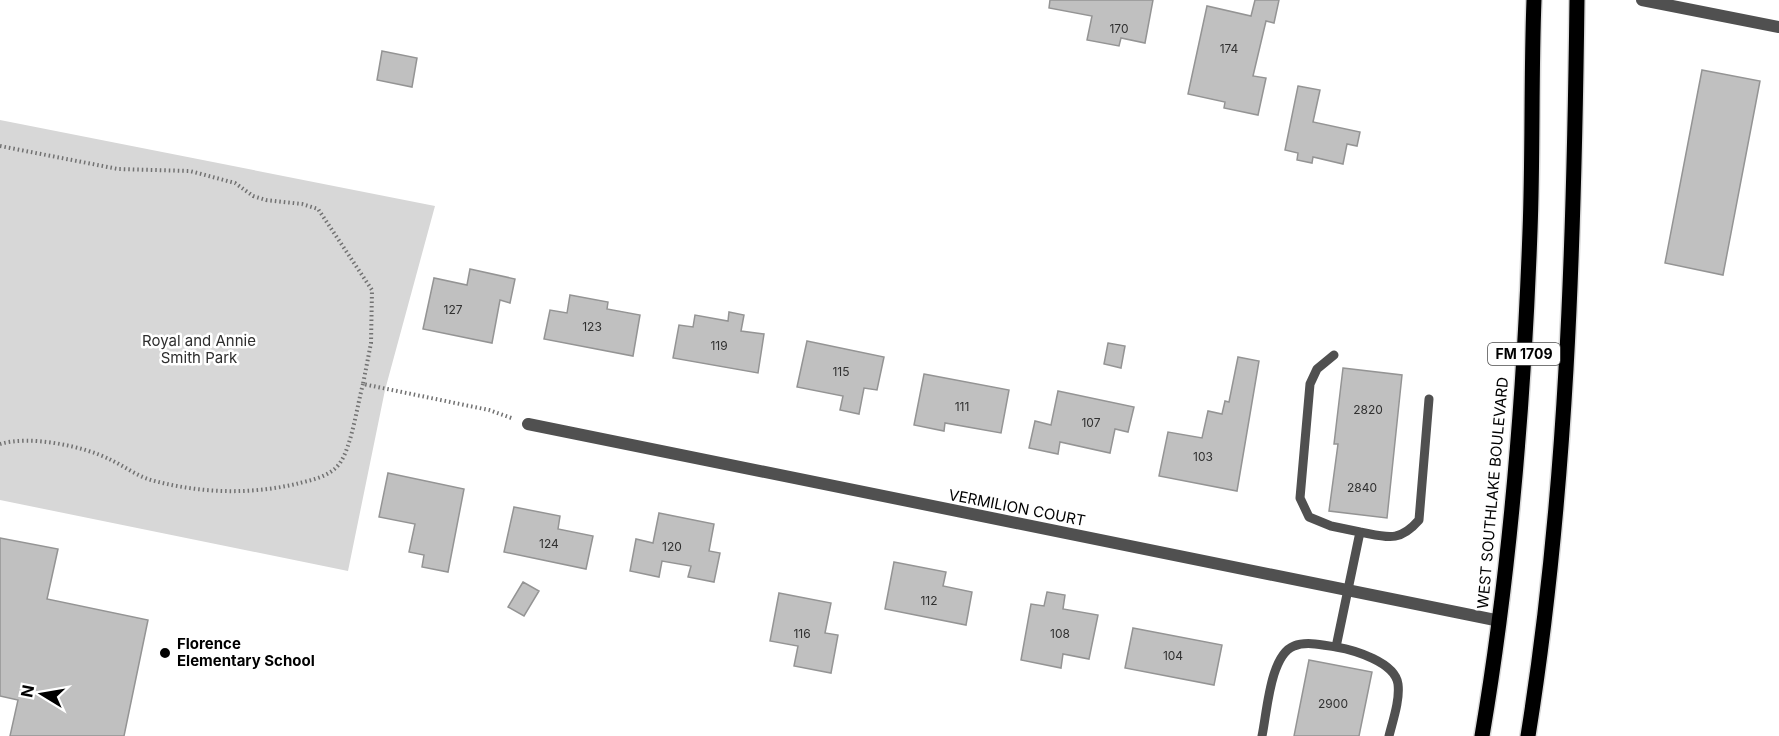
<svg xmlns="http://www.w3.org/2000/svg" width="1779" height="736" font-family="Inter,sans-serif">
  <style>
    .green { fill: #d7d7d7 }
    .building { fill: #c0c0c0; stroke: #949494; stroke-width: 1.5 }
    .lines { fill: none; stroke-linecap: round; stroke-linejoin: round }
    .primary-casing { stroke: #dbdbdb; stroke-width: 18 }
    .path { stroke: #727272; stroke-width: 4; stroke-dasharray: 1.5 3; stroke-linecap: butt }
    .service { stroke: #505050; stroke-width: 9 }
    .minor { stroke: #505050; stroke-width: 12 }
    .primary { stroke: #000; stroke-width: 15 }
    .poi-dot { fill: #000; stroke: #fff; stroke-width: 2 }
    .labels { text-anchor: middle; stroke-width: 5; stroke-linejoin: round; paint-order: stroke }
    .number-label { font-size: 12px; fill: #303030 }
    .shield { fill: #fff; stroke: #4c4c4c; stroke-width: 1.5 }
    .shield-label { font-size: 14px; font-weight: bold; fill: #000 }
    .park-label { font-size: 15px; fill: #2e2e2e; stroke: #fff }
    .street-label { font-size: 15px; fill: #000; stroke: #fff }
    .poi-label { font-size: 15px; font-weight: bold; fill: #000; stroke: #fff; text-anchor: start }
  </style>
  <rect width="100%" height="100%" fill="#fff"/>
  <!-- green -->
  <path class="green" d="M 0,120 L 435,206 L 385,390 L 348,571 L 0,500 Z"/>
  <!-- building -->
  <path class="building" d="M 1050,0 L 1153,0 L 1145,43 L 1121,38 L 1119,46 L 1087,40 L 1092,16 L 1049,8 Z
    M 1255,0 L 1279,0 L 1274,23 L 1266,21 L 1253,76 L 1266,78 L 1258,115 L 1224,108 L 1225,102 L 1188,94 L 1207,6 L 1251,16 Z
    M 382,51 L 417,58 L 412,87 L 377,80 Z
    M 1702,70 L 1760,81 L 1723,275 L 1665,263 Z
    M 1298,86 L 1320,90 L 1313,122 L 1360,132 L 1357,146 L 1347,144 L 1343,164 L 1313,157 L 1312,163 L 1297,160 L 1298,153 L 1285,150 Z
    M 470,269 L 515,279 L 510,303 L 500,300 L 492,343 L 423,329 L 434,278 L 467,285 Z
    M 570,295 L 608,302 L 607,309 L 640,315 L 633,356 L 544,339 L 550,310 L 567,313 Z
    M 729,312 L 744,315 L 741,331 L 764,334 L 758,373 L 673,358 L 679,325 L 693,327 L 695,315 L 728,321 Z
    M 807,341 L 884,357 L 877,390 L 864,388 L 859,414 L 840,410 L 843,396 L 797,387 Z
    M 1108,343 L 1125,346 L 1121,368 L 1104,364 Z
    M 1238,357 L 1259,361 L 1237,491 L 1159,476 L 1168,432 L 1202,438 L 1208,411 L 1222,414 L 1225,401 L 1229,402 Z
    M 1343,368 L 1402,375 L 1387,518 L 1329,511 L 1338,444 L 1334,444 Z
    M 924,374 L 1009,390 L 1001,433 L 945,423 L 944,431 L 914,425 Z
    M 1058,391 L 1134,407 L 1128,432 L 1115,429 L 1110,453 L 1060,442 L 1058,454 L 1029,448 L 1035,421 L 1051,425 Z
    M 388,473 L 464,489 L 448,572 L 422,567 L 424,555 L 409,552 L 415,524 L 379,517 Z
    M 514,507 L 560,516 L 558,529 L 593,536 L 586,569 L 504,552 Z
    M 659,513 L 714,524 L 709,551 L 720,553 L 714,582 L 688,577 L 691,566 L 662,561 L 659,577 L 630,571 L 636,539 L 653,543 Z
    M 0,538 L 58,549 L 47,599 L 148,620 L 124,736 L 10,736 L 18,700 L 0,696 Z
    M 894,562 L 946,572 L 943,586 L 972,592 L 966,625 L 885,609 Z
    M 523,582 L 539,591 L 524,616 L 508,607 Z
    M 1047,592 L 1065,595 L 1063,609 L 1098,615 L 1089,659 L 1063,654 L 1061,668 L 1021,660 L 1031,604 L 1044,606 Z
    M 779,593 L 831,603 L 825,633 L 838,635 L 831,673 L 794,666 L 798,646 L 770,641 Z
    M 1133,628 L 1222,645 L 1214,685 L 1125,668 Z
    M 1309,660 L 1372,672 L 1359,736 L 1294,736 Z"/>
  <g class="lines">
    <defs>
      <path id="primary" d="M 1482,736 C 1510,571 1524,398 1530,231 C 1533,154 1531,77 1534,0
        M 1528,736 C 1567,493 1574,246 1577,0"/>
    </defs>
    <!-- primary casing -->
    <use href="#primary" class="primary-casing"/>
    <!-- path -->
    <path class="path" d="M 0,146 L 118,169 L 190,171 L 235,183 L 253,196 L 266,200 L 302,204 L 318,209 L 372,290 L 371,343 L 363,384 L 489,410 L 514,419
      M 0,444 C 30,435 84,446 111,460 C 124,466 137,476 151,480 C 198,493 248,495 296,484 C 311,480 330,477 340,463 C 352,445 357,406 363,384"/>
    <!-- service -->
    <path class="service" d="M 1334,355 L 1317,369 L 1310,384 L 1300,498 L 1309,517 L 1331,526 L 1360,532
      M 1336,647 C 1354,650 1395,662 1398,684 C 1400,700 1393,720 1389,736
      M 1262,736 C 1267,713 1270,655 1294,646 C 1306,641 1323,645 1336,647 L 1360,532 C 1387,537 1399,543 1419,520 L 1429,399"/>
    <!-- minor -->
    <path class="minor" d="M 1642,0 L 1779,27
      M 528,424 L 1500,621"/>
    <!-- primary -->
    <use href="#primary" class="primary"/>
  </g>
  <!-- markers -->
  <circle class="poi-dot" cx="165" cy="653" r="6"/>
  <g class="labels">
    <!-- number labels -->
    <g class="number-label">
      <text x="1119" y="33">170</text>
      <text x="1229" y="53">174</text>
      <text x="453" y="314">127</text>
      <text x="592" y="331">123</text>
      <text x="719" y="350">119</text>
      <text x="841" y="376">115</text>
      <text x="962" y="411">111</text>
      <text x="1368" y="414">2820</text>
      <text x="1091" y="427">107</text>
      <text x="1203" y="461">103</text>
      <text x="1362" y="492">2840</text>
      <text x="549" y="548">124</text>
      <text x="672" y="551">120</text>
      <text x="929" y="605">112</text>
      <text x="802" y="638">116</text>
      <text x="1060" y="638">108</text>
      <text x="1173" y="660">104</text>
      <text x="1333" y="708">2900</text>
    </g>
    <!-- shield labels -->
    <rect class="shield" x="1488" y="343" width="72" height="22" rx="4.5"/>
    <g class="shield-label">
      <text x="1524" y="359">FM 1709</text>
    </g>
    <!-- park labels -->
    <g class="park-label">
      <text x="199" y="346">Royal and Annie<tspan x="199" dy="17">Smith Park</tspan></text>
    </g>
    <!-- street labels -->
    <g class="street-label">
      <text transform="translate(1493 493) rotate(-85)" y="5">WEST SOUTHLAKE BOULEVARD</text>
      <text transform="translate(1017 508) rotate(11)" y="5">VERMILION COURT</text>
    </g>
    <!-- poi labels -->
    <g class="poi-label">
      <text x="177" y="649">Florence<tspan x="177" dy="17">Elementary School</tspan></text>
    </g>
  </g>
  <!-- north arrow -->
  <g transform="translate(42 694) rotate(281)" stroke="#ffffff" stroke-width="4.5" paint-order="stroke">
  <path d="M0-4.5L10 22L0 15L-10 22Z" fill="#000000"/>
  <text y="-9" font-size="16" font-weight="bold" text-anchor="middle" fill="#000000">N</text>
  </g>
</svg>
